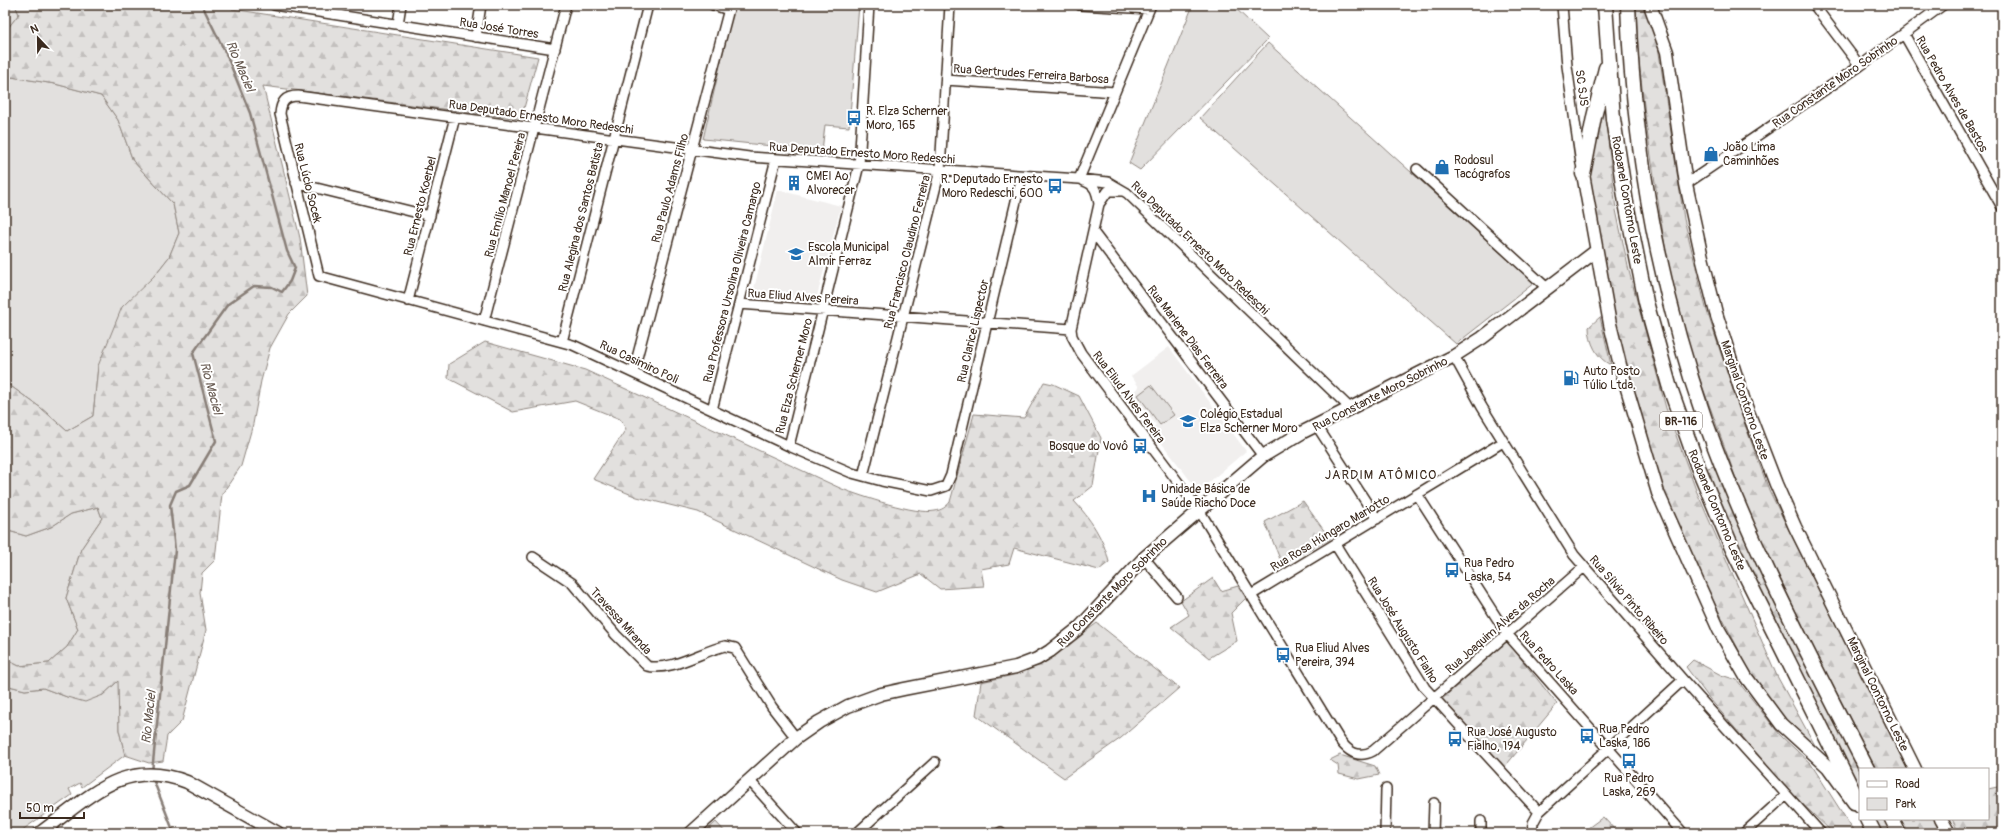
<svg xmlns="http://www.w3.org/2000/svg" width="2007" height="838" font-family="Pangolin,sans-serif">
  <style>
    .built { fill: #f1efee }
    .green { fill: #e2e0de; stroke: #8e857e }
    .forest { fill: url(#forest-firs); stroke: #8e857e }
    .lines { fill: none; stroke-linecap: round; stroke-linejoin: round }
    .stream { stroke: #887e77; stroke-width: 2.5 }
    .minor-casing { stroke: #3b2a1e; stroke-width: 12 }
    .major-casing { stroke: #3b2a1e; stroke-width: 15 }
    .highway-casing { stroke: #3b2a1e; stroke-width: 17 }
    .minor { stroke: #fff; stroke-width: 9 }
    .major { stroke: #fff; stroke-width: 12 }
    .highway { stroke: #fff; stroke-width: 14 }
    .labels { text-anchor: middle; stroke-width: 4; stroke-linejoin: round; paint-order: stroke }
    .shield { fill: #fff; stroke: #766a62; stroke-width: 1 }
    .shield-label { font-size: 11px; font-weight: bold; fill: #3b2a1e }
    .street-label { font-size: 12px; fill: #3b2a1e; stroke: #fff }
    .poi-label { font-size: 12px; fill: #3b2a1e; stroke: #fff; text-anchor: start }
    .water-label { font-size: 13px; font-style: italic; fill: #685b52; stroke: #fff }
    .neighbourhood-label { font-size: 13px; letter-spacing: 1px; fill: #3b2a1e; stroke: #fff }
  </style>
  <defs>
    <pattern id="forest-firs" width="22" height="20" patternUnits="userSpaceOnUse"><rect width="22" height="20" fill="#e2e0de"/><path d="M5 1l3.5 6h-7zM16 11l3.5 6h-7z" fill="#c3c0be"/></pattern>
  </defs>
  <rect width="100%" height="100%" fill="#fff"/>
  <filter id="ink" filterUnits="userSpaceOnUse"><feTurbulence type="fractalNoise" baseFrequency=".025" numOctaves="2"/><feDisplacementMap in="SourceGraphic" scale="8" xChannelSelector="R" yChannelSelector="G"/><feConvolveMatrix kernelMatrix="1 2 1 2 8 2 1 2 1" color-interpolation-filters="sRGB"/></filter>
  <g filter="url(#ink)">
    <!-- built -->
    <path class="built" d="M 778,190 L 841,206 L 816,300 L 752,297 Z
      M 1169,347 L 1246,451 L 1201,489 L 1196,488 L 1151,429 L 1156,425 L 1138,402 L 1133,406 L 1126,397 L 1139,387 L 1131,376 Z"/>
    <!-- green -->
    <path class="green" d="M 5,5 L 15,5 L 19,14 L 8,28 L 5,30 Z
      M 734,5 L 859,5 L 849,127 L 825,125 L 822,151 L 703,139 Z
      M 1193,5 L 1232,5 L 1268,39 L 1140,170 L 1129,163 Z
      M 1268,43 L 1534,283 L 1456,344 L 1200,118 Z
      M 5,76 L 55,84 L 101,96 L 118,120 L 133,161 L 173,204 L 179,233 L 169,257 L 154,276 L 98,366 L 93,416 L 67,431 L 41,408 L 5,382 Z
      M 1151,385 L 1174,415 L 1160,425 L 1138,395 Z
      M 98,507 L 102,518 L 81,549 L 66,598 L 78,629 L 67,647 L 49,663 L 19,666 L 5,659 L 5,530 L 26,536 L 51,527 L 71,514 Z
      M 119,680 L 119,730 L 125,755 L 82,787 L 80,783 L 69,789 L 72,795 L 18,833 L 5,833 L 5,685 L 25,690 L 43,688 L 67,697 L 103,695 Z"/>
    <!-- forest -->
    <path class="forest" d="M 15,5 L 232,5 L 232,9 L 538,57 L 521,119 L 263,86 L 300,238 L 307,296 L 289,314 L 270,348 L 261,381 L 253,424 L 241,466 L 222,494 L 215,560 L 202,573 L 200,593 L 206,630 L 182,721 L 167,736 L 163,761 L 149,763 L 125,755 L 119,730 L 118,681 L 103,695 L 85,702 L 67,697 L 43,688 L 25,690 L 5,685 L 5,659 L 19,666 L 49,663 L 67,647 L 78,629 L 66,598 L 81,549 L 102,518 L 98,507 L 71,514 L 51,527 L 26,536 L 5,530 L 5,382 L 41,408 L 67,431 L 93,416 L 98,366 L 122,307 L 154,276 L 169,257 L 179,233 L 173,204 L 133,161 L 118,120 L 101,96 L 55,84 L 5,76 L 5,30 L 8,28 L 19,14 Z
      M 1636,5 L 1643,5 L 1656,33 L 1684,219 L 1706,308 L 1741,414 L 1769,490 L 1908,769 L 1876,769 L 1818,657 L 1750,517 L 1691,355 L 1668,266 L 1646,124 L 1638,51 Z
      M 1603,96 L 1616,210 L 1629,271 L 1666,408 L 1696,490 L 1777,676 L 1817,749 L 1808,744 L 1762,695 L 1684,544 L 1662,491 L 1625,372 L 1586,174 Z
      M 1600,317 L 1611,365 C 1597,359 1589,342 1589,327 Z
      M 485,342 L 585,370 L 842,489 C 861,496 916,515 935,511 C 942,510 946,507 950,502 L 974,414 L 1024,418 L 1044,382 L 1053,384 L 1079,396 L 1101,438 L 1093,486 L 1074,501 C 1090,518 1104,539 1109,562 L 1099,570 L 1014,548 L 1009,564 L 981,569 L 984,586 L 940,589 L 921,574 L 877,592 L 842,580 L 698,512 L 637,497 L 593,479 L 626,429 L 620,419 L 575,401 L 513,412 L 448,378 L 449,364 Z
      M 1717,465 L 1742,532 L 1860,769 L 1860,793 L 1727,522 L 1705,469 Z
      M 1303,501 L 1330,539 L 1282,564 L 1265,522 Z
      M 1213,578 L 1221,591 L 1238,586 L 1246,598 L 1231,613 L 1237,641 L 1209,658 L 1171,627 L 1189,615 L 1181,601 Z
      M 1097,623 L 1179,688 L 1121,738 L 1064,778 L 976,715 L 981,682 L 1018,674 L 1044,662 Z
      M 1507,641 L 1557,704 L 1502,770 L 1440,701 Z
      M 1693,660 L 1721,675 L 1737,680 L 1780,735 L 1811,764 L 1855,833 L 1833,833 L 1791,793 L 1709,698 L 1686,667 Z
      M 1340,755 L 1375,766 L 1379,775 L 1359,779 L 1339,774 L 1338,765 L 1330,760 Z
      M 2002,786 L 2002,833 L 1959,833 L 1952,819 L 1988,819 L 1988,789 Z
      M 1603,817 L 1618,833 L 1591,833 L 1588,828 Z
      M 1873,819 L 1885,819 L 1892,833 L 1880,833 Z
      M 1900,819 L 1934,819 L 1940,833 L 1907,833 Z
      M 716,822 L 726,833 L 704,833 Z"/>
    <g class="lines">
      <!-- stream -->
      <path class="stream" d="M 152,772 L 175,550 L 170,505 L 176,491 L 190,485 L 216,441 L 193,353 L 228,304 L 254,286 L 272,287 L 282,292 L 290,281 L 295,268 L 287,251 L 250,113 L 227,56 L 202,5
        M 153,779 L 174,833"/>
      <defs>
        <path id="minor" d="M 274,5 L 555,49
          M 713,5 L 729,10
          M 1080,5 L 1149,9
          M 1562,5 L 1567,66 L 1581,164
          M 1814,5 L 1860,66
          M 398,24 L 401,5
          M 1904,34 L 2002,207
          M 476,37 L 481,5
          M 946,80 L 1115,92
          M 1417,169 L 1547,288
          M 1022,176 L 951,475 L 946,486 L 931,491 L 882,481 L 852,473 L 789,446 L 573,345 L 319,276 L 280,114 C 281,102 285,96 298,96 L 749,157 L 1079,179 L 1108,182 L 1127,193 L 1351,409
          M 1079,179 L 1151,5
          M 1084,181 C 1096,185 1097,193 1099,204
          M 296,183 L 430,216
          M 1686,184 L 1860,66 L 1943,5
          M 1122,191 L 1108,191 L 1099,204 L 1071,329 L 1072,336 L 1081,353 L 1199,510 L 1339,739 C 1348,752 1358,759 1373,751 L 1584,567
          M 1093,232 L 1263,456
          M 408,301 L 455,117
          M 739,304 L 1071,329
          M 484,321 L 566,5
          M 562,342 L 648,5
          M 1454,356 L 1482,407 L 1574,555 L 1683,680 L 1821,833
          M 633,373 L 730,5
          M 712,410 L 776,159
          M 1317,426 L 1377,519
          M 789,446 L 859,165 L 869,5
          M 863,476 L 940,170 L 950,5
          M 1417,494 L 1507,634 L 1683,833
          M 1335,544 L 1425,688 L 1539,812
          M 533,557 L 572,583 L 616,635 L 647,666 C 671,672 702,651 725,646 L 735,648 L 772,707 L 796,738
          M 1144,558 L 1177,597
          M 1251,595 L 1503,442
          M 749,780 L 797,833
          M 857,833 L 935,762
          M 999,833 L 1001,832
          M 1385,833 L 1386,789
          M 1433,833 L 1434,803
          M 1481,833 L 1481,821
          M 1532,833 L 1533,823 L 1539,812 L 1683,680
          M 1744,833 L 1785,796"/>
        <path id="major" d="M 1650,5 L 1667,52 L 1686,184 L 1701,253 L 1716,313 L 1745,404 L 1776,484 L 1795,527 L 1915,769
          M 1583,174 L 1610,324 L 1620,365 L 1658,493 L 1719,630 L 1746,677 L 1781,724 L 1828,767 L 1854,803
          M 1941,819 L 1949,833
          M 40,833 C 89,798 123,757 187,782 L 278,833
          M 691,833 L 796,738 L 819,722 L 848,706 L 881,694 L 904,689 L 1016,667 L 1037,659 L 1050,651 L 1079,628 L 1144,558 L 1263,456 L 1303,432 L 1454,356 L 1482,338 L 1596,251"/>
        <path id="highway" d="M 1605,5 L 1613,119 L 1626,203 L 1646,302 L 1669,385 L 1698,467 L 1733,550 L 1860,805
          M 1628,5 C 1633,147 1659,288 1706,423 C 1749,543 1809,656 1867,769
          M 1583,174 L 1594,117 L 1606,68
          M 1867,819 L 1874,833
          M 1892,819 L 1899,833"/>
      </defs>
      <!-- minor casing -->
      <use href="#minor" class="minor-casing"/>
      <!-- major casing -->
      <use href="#major" class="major-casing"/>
      <!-- highway casing -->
      <use href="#highway" class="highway-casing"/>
      <!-- minor -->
      <use href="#minor" class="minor"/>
      <!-- major -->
      <use href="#major" class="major"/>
      <!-- highway -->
      <use href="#highway" class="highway"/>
    </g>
  </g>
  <!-- icons -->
  <defs>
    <symbol id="bus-bare" viewBox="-9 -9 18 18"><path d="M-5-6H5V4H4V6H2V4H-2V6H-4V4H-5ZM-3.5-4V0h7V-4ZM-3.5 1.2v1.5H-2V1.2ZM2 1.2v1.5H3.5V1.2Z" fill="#1f6fb2" stroke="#fff" stroke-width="2.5" paint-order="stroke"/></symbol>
    <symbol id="shop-bare" viewBox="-9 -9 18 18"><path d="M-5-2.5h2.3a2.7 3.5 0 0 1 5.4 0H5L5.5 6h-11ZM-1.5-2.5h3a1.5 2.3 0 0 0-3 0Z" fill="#1f6fb2" stroke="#fff" stroke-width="2.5" paint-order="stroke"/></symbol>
    <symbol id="building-bare" viewBox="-9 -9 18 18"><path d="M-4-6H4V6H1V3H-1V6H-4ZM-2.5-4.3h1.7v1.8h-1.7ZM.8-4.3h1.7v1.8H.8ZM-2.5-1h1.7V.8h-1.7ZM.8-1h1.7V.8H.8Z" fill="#1f6fb2" stroke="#fff" stroke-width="2.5" paint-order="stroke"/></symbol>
    <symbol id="school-bare" viewBox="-9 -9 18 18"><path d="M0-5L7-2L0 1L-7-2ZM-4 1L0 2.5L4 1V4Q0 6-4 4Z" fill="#1f6fb2" stroke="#fff" stroke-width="2.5" paint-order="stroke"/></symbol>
    <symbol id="fuel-bare" viewBox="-9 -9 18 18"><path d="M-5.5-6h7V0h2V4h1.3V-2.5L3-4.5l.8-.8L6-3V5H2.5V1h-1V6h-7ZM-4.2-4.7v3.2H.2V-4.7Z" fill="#1f6fb2" stroke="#fff" stroke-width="2.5" paint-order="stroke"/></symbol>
    <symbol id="hospital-bare" viewBox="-9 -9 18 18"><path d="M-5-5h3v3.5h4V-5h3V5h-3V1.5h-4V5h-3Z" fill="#1f6fb2" stroke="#fff" stroke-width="2.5" paint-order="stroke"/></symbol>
  </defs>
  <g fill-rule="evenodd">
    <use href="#bus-bare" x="843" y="107" width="22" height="22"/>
    <use href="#shop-bare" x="1700" y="143" width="22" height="22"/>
    <use href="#shop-bare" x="1431" y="156" width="22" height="22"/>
    <use href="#building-bare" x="783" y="172" width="22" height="22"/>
    <use href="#bus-bare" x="1044" y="175" width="22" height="22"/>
    <use href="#school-bare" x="785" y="243" width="22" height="22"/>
    <use href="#fuel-bare" x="1560" y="367" width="22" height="22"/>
    <use href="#school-bare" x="1177" y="410" width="22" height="22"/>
    <use href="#bus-bare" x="1129" y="435" width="22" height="22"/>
    <use href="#hospital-bare" x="1138" y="485" width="22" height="22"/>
    <use href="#bus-bare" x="1441" y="559" width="22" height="22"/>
    <use href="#bus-bare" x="1272" y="644" width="22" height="22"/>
    <use href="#bus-bare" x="1576" y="725" width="22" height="22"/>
    <use href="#bus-bare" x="1444" y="728" width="22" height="22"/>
    <use href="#bus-bare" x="1618" y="750" width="22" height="22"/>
  </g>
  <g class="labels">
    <!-- shield labels -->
    <rect class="shield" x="1660" y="412" width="42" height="18" rx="3"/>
    <g class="shield-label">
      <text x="1681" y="425">BR-116</text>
    </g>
    <!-- street labels -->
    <g class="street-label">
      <text transform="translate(499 28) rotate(9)" y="4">Rua José Torres</text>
      <text transform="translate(1031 74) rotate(4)" y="4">Rua Gertrudes Ferreira Barbosa</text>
      <text transform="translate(1835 82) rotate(-35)" y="4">Rua Constante Moro Sobrinho</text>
      <text transform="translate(1582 88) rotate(82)" y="4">SC SJS</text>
      <text transform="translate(1952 94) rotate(60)" y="4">Rua Pedro Alves de Bastos</text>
      <text transform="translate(541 117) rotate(8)" y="4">Rua Deputado Ernesto Moro Redeschi</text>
      <text transform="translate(862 153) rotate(4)" y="4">Rua Deputado Ernesto Moro Redeschi</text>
      <text transform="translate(308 183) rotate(76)" y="4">Rua Lúcio Socek</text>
      <text transform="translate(670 188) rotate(-75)" y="4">Rua Paulo Adams Filho</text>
      <text transform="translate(505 195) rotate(-75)" y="4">Rua Emílio Manoel Pereira</text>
      <text transform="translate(1627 200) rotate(80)" y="4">Rodoanel Contorno Leste</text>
      <text transform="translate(420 206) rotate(-76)" y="4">Rua Ernesto Koerbel</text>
      <text transform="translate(581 217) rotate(-76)" y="4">Rua Alegina dos Santos Batista</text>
      <text transform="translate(1200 248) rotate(44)" y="4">Rua Deputado Ernesto Moro Redeschi</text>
      <text transform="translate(907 252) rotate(-76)" y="4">Rua Francisco Claudino Ferreira</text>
      <text transform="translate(732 282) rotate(-76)" y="4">Rua Professora Ursolina Oliveira Camargo</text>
      <text transform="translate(803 297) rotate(4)" y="4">Rua Eliud Alves Pereira</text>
      <text transform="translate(973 331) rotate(-77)" y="4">Rua Clarice Lispector</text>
      <text transform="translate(1188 337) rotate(53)" y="4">Rua Marlene Dias Ferreira</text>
      <text transform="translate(639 362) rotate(25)" y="4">Rua Casimiro Poli</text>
      <text transform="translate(794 376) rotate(-76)" y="4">Rua Elza Scherner Moro</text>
      <text transform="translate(1380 394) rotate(-27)" y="4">Rua Constante Moro Sobrinho</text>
      <text transform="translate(1129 397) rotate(53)" y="4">Rua Eliud Alves Pereira</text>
      <text transform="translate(1745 400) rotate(71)" y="4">Marginal Contorno Leste</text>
      <text transform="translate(1717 510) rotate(67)" y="4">Rodoanel Contorno Leste</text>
      <text transform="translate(1330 533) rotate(-31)" y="4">Rua Rosa Húngaro Mariotto</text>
      <text transform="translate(1112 592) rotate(-45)" y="4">Rua Constante Moro Sobrinho</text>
      <text transform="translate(1629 600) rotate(49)" y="4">Rua Sílvio Pinto Ribeiro</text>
      <text transform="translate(621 621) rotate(48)" y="4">Travessa Miranda</text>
      <text transform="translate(1500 625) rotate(-41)" y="4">Rua Joaquim Alves da Rocha</text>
      <text transform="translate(1403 630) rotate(58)" y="4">Rua José Augusto Fialho</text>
      <text transform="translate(1549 663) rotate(48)" y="4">Rua Pedro Laska</text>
      <text transform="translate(1878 694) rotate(64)" y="4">Marginal Contorno Leste</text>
    </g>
    <!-- poi labels -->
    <g class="poi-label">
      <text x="866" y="115">R. Elza Scherner<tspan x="866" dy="14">Moro, 165</tspan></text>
      <text x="1723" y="151">João Lima<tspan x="1723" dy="14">Caminhões</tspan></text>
      <text x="1454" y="164">Rodosul<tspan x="1454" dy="14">Tacógrafos</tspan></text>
      <text x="806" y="180">CMEI Ao<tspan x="806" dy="14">Alvorecer</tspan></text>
      <text x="1043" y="183" text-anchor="end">R. Deputado Ernesto<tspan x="1043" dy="14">Moro Redeschi, 600</tspan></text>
      <text x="808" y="251">Escola Municipal<tspan x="808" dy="14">Almir Ferraz</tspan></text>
      <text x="1583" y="375">Auto Posto<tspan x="1583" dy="14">Túlio Ltda.</tspan></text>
      <text x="1200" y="418">Colégio Estadual<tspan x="1200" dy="14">Elza Scherner Moro</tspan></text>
      <text x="1128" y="450" text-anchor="end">Bosque do Vovô</text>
      <text x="1161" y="493">Unidade Básica de<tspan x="1161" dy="14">Saúde Riacho Doce</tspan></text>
      <text x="1464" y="567">Rua Pedro<tspan x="1464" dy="14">Laska, 54</tspan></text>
      <text x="1295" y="652">Rua Eliud Alves<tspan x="1295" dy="14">Pereira, 394</tspan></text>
      <text x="1599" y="733">Rua Pedro<tspan x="1599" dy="14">Laska, 186</tspan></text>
      <text x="1467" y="736">Rua José Augusto<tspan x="1467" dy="14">Fialho, 194</tspan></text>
      <text x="1629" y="782" text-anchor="middle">Rua Pedro<tspan x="1629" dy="14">Laska, 269</tspan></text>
    </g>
    <!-- water labels -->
    <g class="water-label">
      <text transform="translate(241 66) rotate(67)" y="5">Rio Maciel</text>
      <text transform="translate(212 388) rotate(75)" y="5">Rio Maciel</text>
      <text transform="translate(148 717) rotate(-84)" y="5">Rio Maciel</text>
    </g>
    <!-- neighbourhood labels -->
    <g class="neighbourhood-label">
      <text x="1381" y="479">JARDIM ATÔMICO</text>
    </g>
  </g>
  <!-- margin -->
  <rect width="2007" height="838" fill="none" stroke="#fff" stroke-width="20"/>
  <rect x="10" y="10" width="1987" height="818" fill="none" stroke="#3b2a1e" stroke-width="1.5" filter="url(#ink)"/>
  <!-- legend -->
  <rect x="1859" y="768" width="130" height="52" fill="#ffffff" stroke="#b1aaa5"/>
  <rect x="1867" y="781" width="20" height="6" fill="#ffffff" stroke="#b1aaa5"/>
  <text x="1895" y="788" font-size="12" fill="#3b2a1e">Road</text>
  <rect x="1867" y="798" width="20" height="12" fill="#e2e0de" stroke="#b1aaa5"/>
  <text x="1895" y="808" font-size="12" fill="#3b2a1e">Park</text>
  <!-- north arrow -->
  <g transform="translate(38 38) rotate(338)" stroke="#ffffff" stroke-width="3" paint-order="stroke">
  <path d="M0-3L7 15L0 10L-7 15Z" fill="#3b2a1e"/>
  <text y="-6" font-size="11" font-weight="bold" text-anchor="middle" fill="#3b2a1e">N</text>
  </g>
  <!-- scale -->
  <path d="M20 812v6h64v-6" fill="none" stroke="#3b2a1e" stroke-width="2"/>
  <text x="26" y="812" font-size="12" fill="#3b2a1e" stroke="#ffffff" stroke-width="3" paint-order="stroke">50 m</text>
</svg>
